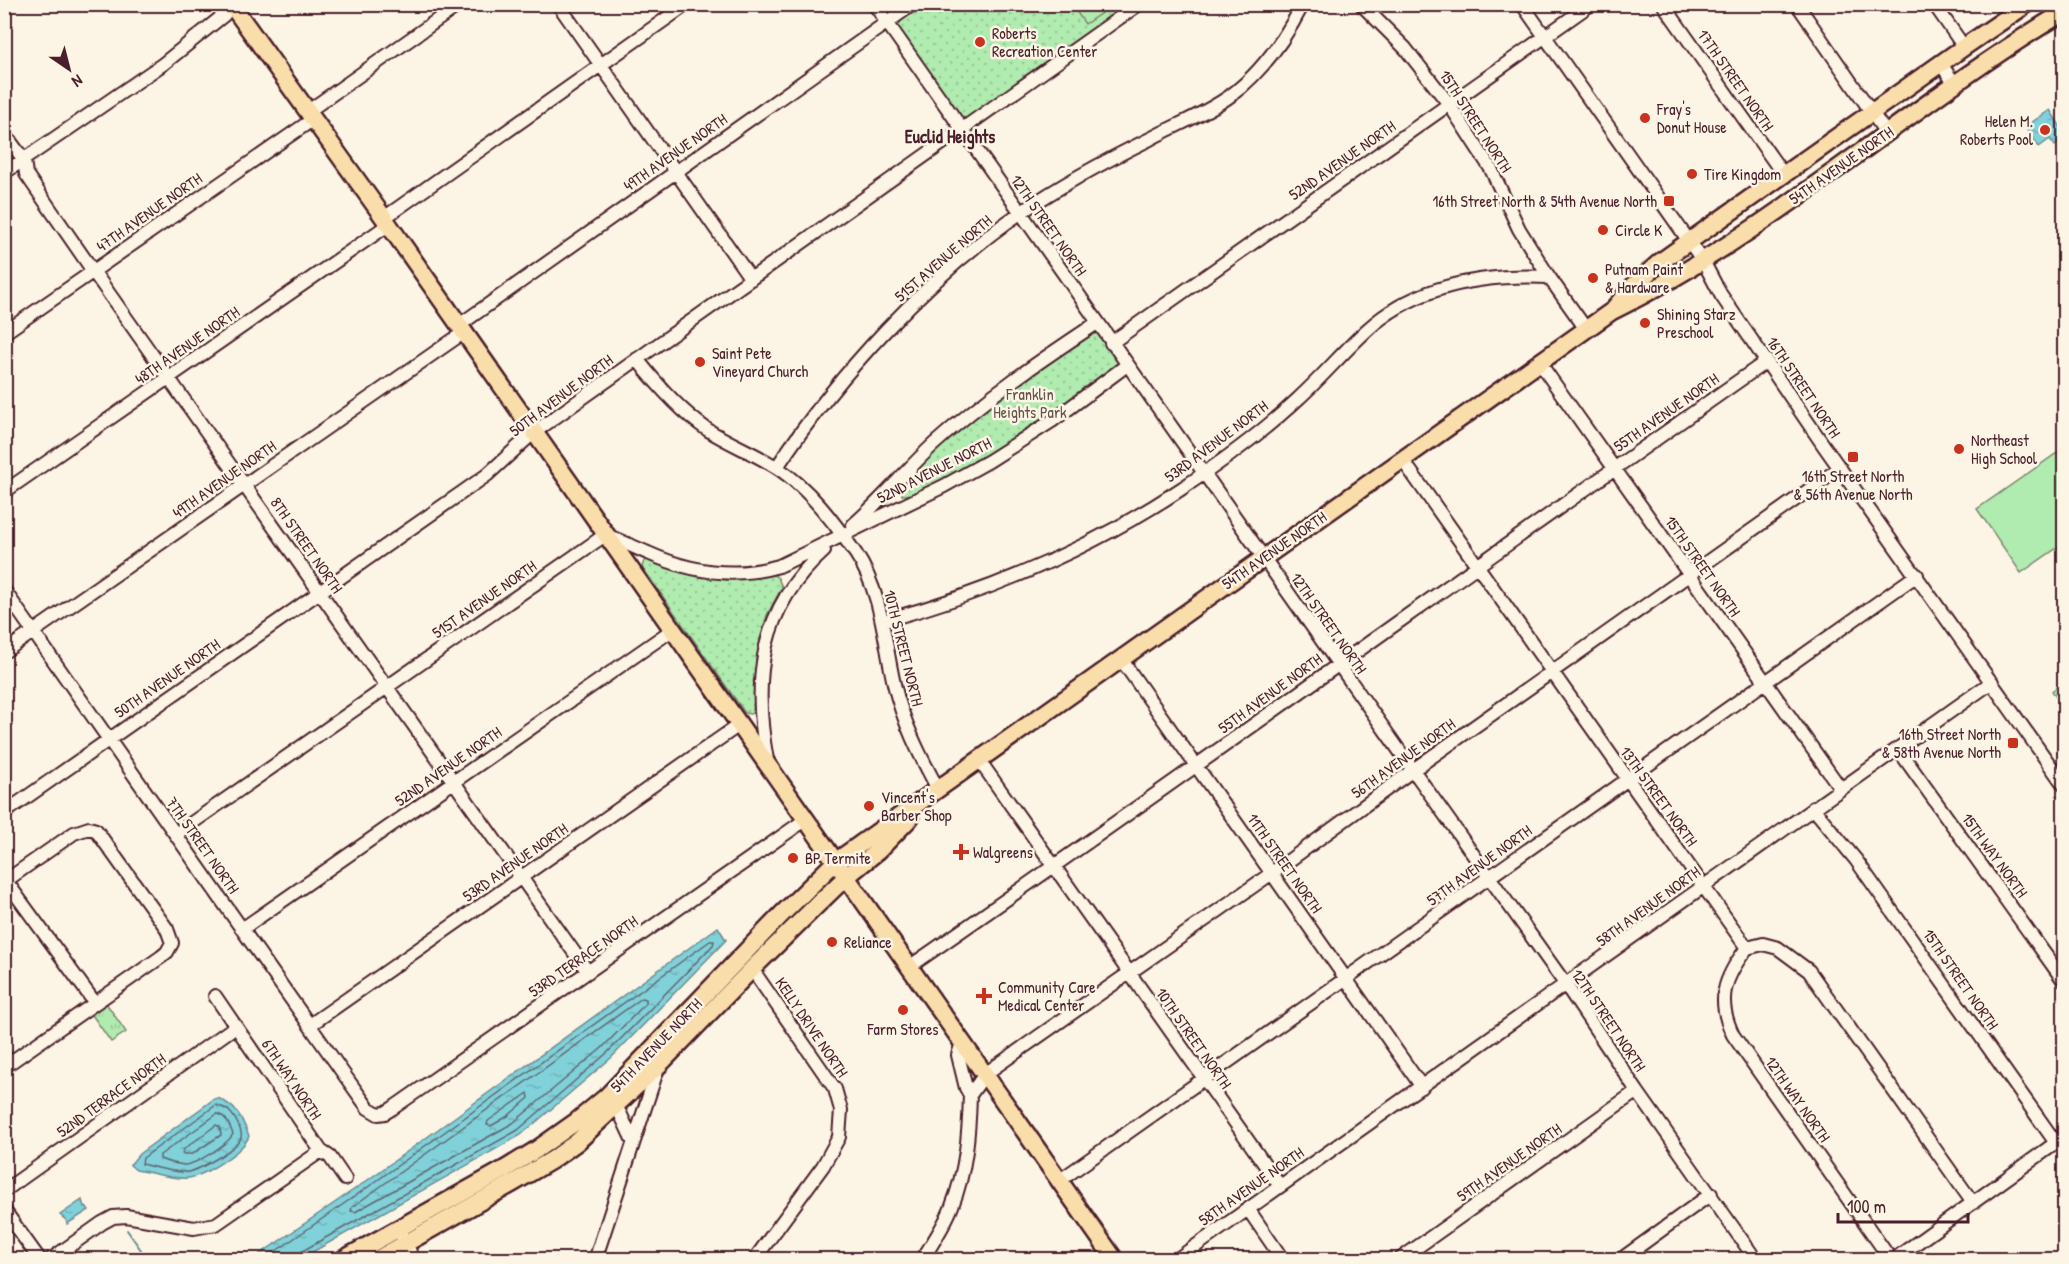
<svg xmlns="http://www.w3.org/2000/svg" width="2069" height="1264" font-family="'Patrick Hand',sans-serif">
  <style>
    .grass { fill: url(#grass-tufts); stroke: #7d856e; stroke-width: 1.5 }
    .park { fill: url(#park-dots); stroke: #7d856e; stroke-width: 1.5 }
    .pitch { fill: #b0ebb0; stroke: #7d856e; stroke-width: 1.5 }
    .water { fill: url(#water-ripples); stroke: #6a8a93; stroke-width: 1.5 }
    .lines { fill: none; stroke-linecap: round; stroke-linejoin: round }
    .shore { stroke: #606671; stroke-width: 1.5 }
    .stream { stroke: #6a8a93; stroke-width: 2 }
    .minor-casing { stroke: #4a1f2b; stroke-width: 16 }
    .major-casing { stroke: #4a1f2b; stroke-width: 21 }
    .minor { stroke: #fcf5e5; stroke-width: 12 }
    .major { stroke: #f9deab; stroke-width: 16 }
    .poi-dot { fill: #c8321e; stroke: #fcf5e5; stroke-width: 2 }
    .labels { text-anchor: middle; stroke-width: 5; stroke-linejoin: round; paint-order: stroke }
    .poi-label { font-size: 16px; fill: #4a1f2b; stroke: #fcf5e5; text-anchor: start }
    .street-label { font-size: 16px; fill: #4a1f2b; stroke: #fcf5e5 }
    .park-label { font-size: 16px; fill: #64524c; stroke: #fcf5e5 }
    .neighbourhood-label { font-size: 18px; font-weight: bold; fill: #4a1f2b; stroke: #fcf5e5 }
  </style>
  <defs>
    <pattern id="grass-tufts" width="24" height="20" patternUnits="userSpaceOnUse" patternTransform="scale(1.5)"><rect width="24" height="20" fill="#b0ebb0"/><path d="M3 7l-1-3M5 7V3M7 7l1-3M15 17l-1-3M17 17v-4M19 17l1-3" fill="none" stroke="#99c998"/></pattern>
    <pattern id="park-dots" width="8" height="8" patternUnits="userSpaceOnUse" patternTransform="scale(1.5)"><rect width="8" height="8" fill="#b0ebb0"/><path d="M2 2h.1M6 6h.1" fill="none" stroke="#99c998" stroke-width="1.8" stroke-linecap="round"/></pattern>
    <pattern id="water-ripples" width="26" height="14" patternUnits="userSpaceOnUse" patternTransform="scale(1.5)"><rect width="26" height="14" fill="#80d1d9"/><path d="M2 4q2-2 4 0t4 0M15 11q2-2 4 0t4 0" fill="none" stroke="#70b3ba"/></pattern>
  </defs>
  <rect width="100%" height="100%" fill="#fcf5e5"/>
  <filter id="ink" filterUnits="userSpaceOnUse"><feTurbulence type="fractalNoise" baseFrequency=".0167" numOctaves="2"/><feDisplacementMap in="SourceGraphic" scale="12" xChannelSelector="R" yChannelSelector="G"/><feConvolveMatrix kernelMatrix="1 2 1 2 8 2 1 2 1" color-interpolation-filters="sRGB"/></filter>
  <g filter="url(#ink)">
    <!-- grass -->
    <path class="grass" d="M 106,1003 L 126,1032 L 111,1042 L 90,1012 Z"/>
    <!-- park -->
    <path class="park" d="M 923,5 L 1128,5 L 967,118 L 961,117 L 958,112 L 898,27 L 902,19 Z
      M 1098,333 L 1118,359 L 1118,364 L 1115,368 C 1089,387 1064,408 1037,426 C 1015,441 925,498 902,495 L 900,486 C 934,452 969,420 1007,391 C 1034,371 1063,353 1092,335 Z
      M 647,559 L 687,573 L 727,580 L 767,574 L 774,575 L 778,578 L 782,587 L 767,615 L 761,638 L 756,667 L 753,713 L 750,714 L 745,713 L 642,567 L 644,561 Z"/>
    <!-- pitch -->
    <path class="pitch" d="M 1071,4 L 1113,4 L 1113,5 L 1085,24 Z
      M 2064,448 L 2064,543 L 2021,573 L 1977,509 Z
      M 2064,681 L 2064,709 L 2052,691 Z"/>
    <!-- water -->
    <path class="water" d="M 2050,110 L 2064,132 L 2064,139 L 2055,146 L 2050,139 L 2039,147 L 2025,127 Z
      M 718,927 L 726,940 L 611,1058 L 521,1135 L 300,1259 L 253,1259 L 365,1182 Z
      M 218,1098 C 238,1108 241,1116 249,1136 C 244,1151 204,1176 188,1178 C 174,1180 150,1172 136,1170 L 130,1165 L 139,1154 L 214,1099 Z
      M 82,1200 L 84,1207 L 86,1206 L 89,1210 L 67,1224 L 66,1220 L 60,1215 Z"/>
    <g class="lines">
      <!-- shore -->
      <path class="shore" d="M 642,998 L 646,999 L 646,1003 L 602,1048 L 513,1123 L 355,1212 L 351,1211 L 352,1207 Z
        M 528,1093 L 529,1098 L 508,1116 L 491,1126 L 487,1125 L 488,1121 Z
        M 216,1105 C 220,1106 225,1108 229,1111 C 234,1116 245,1133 240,1140 C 233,1150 200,1170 188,1172 C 178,1173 152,1167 142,1164 L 143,1158 Z
        M 217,1114 C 227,1116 229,1125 233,1134 C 229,1143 196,1165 184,1165 C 177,1164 167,1162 160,1159 L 160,1155 Z
        M 216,1125 L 220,1127 L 221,1135 L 192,1154 L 182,1154 L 183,1150 Z
        M 263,1260 L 368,1187 L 710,941 L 714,941 L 713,945 L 607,1053 L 518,1130 L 318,1242 L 301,1252 L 298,1260"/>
      <!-- stream -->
      <path class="stream" d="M 127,1230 L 148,1260"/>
      <defs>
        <path id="minor" d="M 558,4 L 751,279
          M 874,4 L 1413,770 L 1566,985 L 1637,1091 L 1756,1260
          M 1361,4 L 1405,48 L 1449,104 L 1491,169 L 1519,229 L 1549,277 L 1586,329
          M 1522,4 L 1703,261 L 1721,295 L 1824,446 L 2064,785
          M 1663,4 L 1783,174
          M 1797,4 L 1886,133
          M 1934,4 L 1964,47
          M 4,6 L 7,4
          M 1940,63 L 1955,84
          M 307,112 L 460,4
          M 4,133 L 24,160 L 26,174 L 93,271 L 588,972
          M 4,173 L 163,64 L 224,15 L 231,4
          M 384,218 L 687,4
          M 458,326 L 913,4
          M 4,333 L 312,120
          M 1111,343 L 1591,4
          M 637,359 C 658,386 680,411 708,430 C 730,444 754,453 776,467 C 808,487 835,523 856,554 C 882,593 884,640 894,684 C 903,722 920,756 938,789
          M 1539,362 L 1841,789
          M 1402,459 L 1747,948 L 1763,944 L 1778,948 L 1809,971 L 1973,1203
          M 777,467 C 838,374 928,277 1020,213 C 1061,185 1105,161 1150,139 C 1176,125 1205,114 1230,96 C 1261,73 1285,39 1303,4
          M 4,492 L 388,225
          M 853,525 C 882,500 906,470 934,444 C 985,398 1041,360 1097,323
          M 4,590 L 343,1073 L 368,1108 L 378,1114 L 385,1113 L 393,1108 L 805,820
          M 883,621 C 989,592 1089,550 1181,489 C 1222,462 1263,432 1299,398 C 1323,376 1343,352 1367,330 C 1416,285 1485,274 1549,277
          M 4,652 L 463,333
          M 1121,659 L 1422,1087
          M 1898,749 L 2064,981
          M 767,760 C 752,679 760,608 824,551
          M 979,760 L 1280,1186
          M 1813,808 L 1856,860 L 2056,1143
          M 4,813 L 487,475 L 533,433 L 1139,4
          M 176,834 L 605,535 C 620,540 633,547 648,553 C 690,572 734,579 779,566 L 944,486 L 989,461 L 1052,421 L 1127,365
          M 6,881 L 95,1003
          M 4,882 L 74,833 L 89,828 L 96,830 L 167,929 L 172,943 L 167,952 L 161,957 L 4,1067
          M 242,929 L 672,630
          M 1747,948 C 1724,978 1716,1000 1733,1035 L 1891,1260
          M 909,967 C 1197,768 1480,562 1767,361
          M 752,969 L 835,1089 L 841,1110 L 839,1137 L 823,1166 L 754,1260
          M 215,996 L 321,1151 L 330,1157 L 345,1179
          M 310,1025 L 739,725
          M 970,1095 L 985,1074 L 1272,873 L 1413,770 L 1840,468
          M 610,1101 L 620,1113 L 633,1141
          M 1059,1181 L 1917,575
          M 4,1191 L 236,1026
          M 1248,1209 L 1283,1260
          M 4,1210 L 40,1260
          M 402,1236 L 410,1252 L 411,1260
          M 50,1260 L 102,1223 L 113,1217 L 126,1216 L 194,1228 L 216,1224 L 321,1151
          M 595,1260 L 659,1065
          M 922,1260 C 933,1242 945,1225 952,1206 C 966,1171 969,1133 970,1095 L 966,1088 L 958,1055 L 962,1043
          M 1176,1260 L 1992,682
          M 1399,1260 L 1637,1091
          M 1620,1260 L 1711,1194
          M 1893,1260 L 2064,1137"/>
        <path id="major" d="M 231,4 L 384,218 L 1115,1260
          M 1616,306 L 1631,288 L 1660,262 L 1964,47 L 2027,4
          M 342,1260 L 505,1169 L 536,1150 L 577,1121 L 606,1097 L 781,915 L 835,862 L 1612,311 C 1775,231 1909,105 2064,12
          M 376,1260 L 513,1183 L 552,1160 L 577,1142 L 660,1064 L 752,969 L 817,905 L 846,877 L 879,850 L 910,818"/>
      </defs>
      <!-- minor casing -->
      <use href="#minor" class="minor-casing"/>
      <!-- major casing -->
      <use href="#major" class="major-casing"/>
      <!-- minor -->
      <use href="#minor" class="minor"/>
      <!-- major -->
      <use href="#major" class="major"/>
    </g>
  </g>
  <!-- markers -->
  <g class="poi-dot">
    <circle cx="980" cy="42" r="6"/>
    <circle cx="1645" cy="118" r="6"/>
    <circle cx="2045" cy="130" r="6"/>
    <circle cx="1692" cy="174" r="6"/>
    <rect x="1663" y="195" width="12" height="12" rx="3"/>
    <circle cx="1603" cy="230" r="6"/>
    <circle cx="1593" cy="278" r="6"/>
    <circle cx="1645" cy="323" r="6"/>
    <circle cx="700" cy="362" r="6"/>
    <circle cx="1959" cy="449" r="6"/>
    <rect x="1847" y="451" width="12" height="12" rx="3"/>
    <rect x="2007" y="737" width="12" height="12" rx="3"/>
    <circle cx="869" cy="806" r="6"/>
    <path d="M958 843h6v6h6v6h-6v6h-6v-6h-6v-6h6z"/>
    <circle cx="793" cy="858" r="6"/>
    <circle cx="832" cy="942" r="6"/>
    <path d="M981 987h6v6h6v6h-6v6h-6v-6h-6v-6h6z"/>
    <circle cx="903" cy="1010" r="6"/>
  </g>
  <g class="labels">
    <!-- poi labels -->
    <g class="poi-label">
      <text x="992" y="39">Roberts<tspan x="992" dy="18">Recreation Center</tspan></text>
      <text x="1657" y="115">Fray's<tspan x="1657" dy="18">Donut House</tspan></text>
      <text x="2033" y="127" text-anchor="end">Helen M.<tspan x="2033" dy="18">Roberts Pool</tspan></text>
      <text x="1704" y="180">Tire Kingdom</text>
      <text x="1657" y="207" text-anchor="end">16th Street North &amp; 54th Avenue North</text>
      <text x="1615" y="236">Circle K</text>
      <text x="1605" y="275">Putnam Paint<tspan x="1605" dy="18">&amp; Hardware</tspan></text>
      <text x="1657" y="320">Shining Starz<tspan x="1657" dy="18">Preschool</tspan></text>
      <text x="712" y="359">Saint Pete<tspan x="712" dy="18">Vineyard Church</tspan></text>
      <text x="1971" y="446">Northeast<tspan x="1971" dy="18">High School</tspan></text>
      <text x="1853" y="482" text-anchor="middle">16th Street North<tspan x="1853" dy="18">&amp; 56th Avenue North</tspan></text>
      <text x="2001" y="740" text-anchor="end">16th Street North<tspan x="2001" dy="18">&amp; 58th Avenue North</tspan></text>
      <text x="881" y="803">Vincent's<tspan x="881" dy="18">Barber Shop</tspan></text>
      <text x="973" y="858">Walgreens</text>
      <text x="805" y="864">BP Termite</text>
      <text x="844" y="948">Reliance</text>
      <text x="998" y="993">Community Care<tspan x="998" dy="18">Medical Center</tspan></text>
      <text x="903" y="1035" text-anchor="middle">Farm Stores</text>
    </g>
    <!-- street labels -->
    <g class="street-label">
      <text transform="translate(1736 80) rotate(55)" y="6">17TH STREET NORTH</text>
      <text transform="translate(1476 121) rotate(57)" y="6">15TH STREET NORTH</text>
      <text transform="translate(675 152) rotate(-35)" y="6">49TH AVENUE NORTH</text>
      <text transform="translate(1342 160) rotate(-35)" y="6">52ND AVENUE NORTH</text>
      <text transform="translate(1841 165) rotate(-35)" y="6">54TH AVENUE NORTH</text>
      <text transform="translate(149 212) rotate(-35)" y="6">47TH AVENUE NORTH</text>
      <text transform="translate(1049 225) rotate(55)" y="6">12TH STREET NORTH</text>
      <text transform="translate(943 258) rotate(-41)" y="6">51ST AVENUE NORTH</text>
      <text transform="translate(187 345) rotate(-35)" y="6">48TH AVENUE NORTH</text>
      <text transform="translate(1804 387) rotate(56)" y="6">16TH STREET NORTH</text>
      <text transform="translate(561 395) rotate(-37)" y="6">50TH AVENUE NORTH</text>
      <text transform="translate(1666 412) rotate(-35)" y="6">55TH AVENUE NORTH</text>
      <text transform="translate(1216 441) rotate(-37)" y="6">53RD AVENUE NORTH</text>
      <text transform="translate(934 470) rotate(-27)" y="6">52ND AVENUE NORTH</text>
      <text transform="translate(224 479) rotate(-35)" y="6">49TH AVENUE NORTH</text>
      <text transform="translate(307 545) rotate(55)" y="6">8TH STREET NORTH</text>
      <text transform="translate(1274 550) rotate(-35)" y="6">54TH AVENUE NORTH</text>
      <text transform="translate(1703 566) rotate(55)" y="6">15TH STREET NORTH</text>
      <text transform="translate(484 599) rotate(-35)" y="6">51ST AVENUE NORTH</text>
      <text transform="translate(1329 623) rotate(55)" y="6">12TH STREET NORTH</text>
      <text transform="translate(904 648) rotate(76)" y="6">10TH STREET NORTH</text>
      <text transform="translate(167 678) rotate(-35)" y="6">50TH AVENUE NORTH</text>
      <text transform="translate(1270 693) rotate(-36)" y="6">55TH AVENUE NORTH</text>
      <text transform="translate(1403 758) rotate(-36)" y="6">56TH AVENUE NORTH</text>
      <text transform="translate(448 766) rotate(-35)" y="6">52ND AVENUE NORTH</text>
      <text transform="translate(1659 796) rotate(54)" y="6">13TH STREET NORTH</text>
      <text transform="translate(203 845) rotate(55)" y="6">7TH STREET NORTH</text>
      <text transform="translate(1995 855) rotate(54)" y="6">15TH WAY NORTH</text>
      <text transform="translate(515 862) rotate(-35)" y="6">53RD AVENUE NORTH</text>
      <text transform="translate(1285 863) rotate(55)" y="6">11TH STREET NORTH</text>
      <text transform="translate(1479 865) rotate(-36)" y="6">57TH AVENUE NORTH</text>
      <text transform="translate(1648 906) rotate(-36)" y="6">58TH AVENUE NORTH</text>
      <text transform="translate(583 956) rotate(-35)" y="6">53RD TERRACE NORTH</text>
      <text transform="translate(1961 979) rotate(55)" y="6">15TH STREET NORTH</text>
      <text transform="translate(1609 1020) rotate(56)" y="6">12TH STREET NORTH</text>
      <text transform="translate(812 1027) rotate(56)" y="6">KELLY DRIVE NORTH</text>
      <text transform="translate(1194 1038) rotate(55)" y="6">10TH STREET NORTH</text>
      <text transform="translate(656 1045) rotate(-46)" y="6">54TH AVENUE NORTH</text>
      <text transform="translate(292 1079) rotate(56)" y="6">6TH WAY NORTH</text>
      <text transform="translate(111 1095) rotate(-36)" y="6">52ND TERRACE NORTH</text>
      <text transform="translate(1798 1099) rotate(55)" y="6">12TH WAY NORTH</text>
      <text transform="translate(1509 1162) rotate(-35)" y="6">59TH AVENUE NORTH</text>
      <text transform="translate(1251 1186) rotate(-35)" y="6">58TH AVENUE NORTH</text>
    </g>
    <!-- park labels -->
    <g class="park-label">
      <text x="1030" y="400">Franklin<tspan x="1030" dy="18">Heights Park</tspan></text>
    </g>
    <!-- neighbourhood labels -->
    <g class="neighbourhood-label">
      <text x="950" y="143">Euclid Heights</text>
    </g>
  </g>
  <!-- margin -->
  <rect width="2069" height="1264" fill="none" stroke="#fcf5e5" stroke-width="24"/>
  <rect x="12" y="12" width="2045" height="1240" fill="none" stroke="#4a1f2b" stroke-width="2" filter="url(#ink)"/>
  <!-- north arrow -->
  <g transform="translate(69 69) rotate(145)" stroke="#fcf5e5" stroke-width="4.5" paint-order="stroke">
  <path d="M0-4.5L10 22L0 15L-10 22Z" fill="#4a1f2b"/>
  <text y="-9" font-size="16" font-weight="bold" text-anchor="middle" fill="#4a1f2b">N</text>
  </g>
  <!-- scale -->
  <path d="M1838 1213v9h130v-9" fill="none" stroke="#4a1f2b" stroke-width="3"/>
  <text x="1847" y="1213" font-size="18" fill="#4a1f2b" stroke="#fcf5e5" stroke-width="4.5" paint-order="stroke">100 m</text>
</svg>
